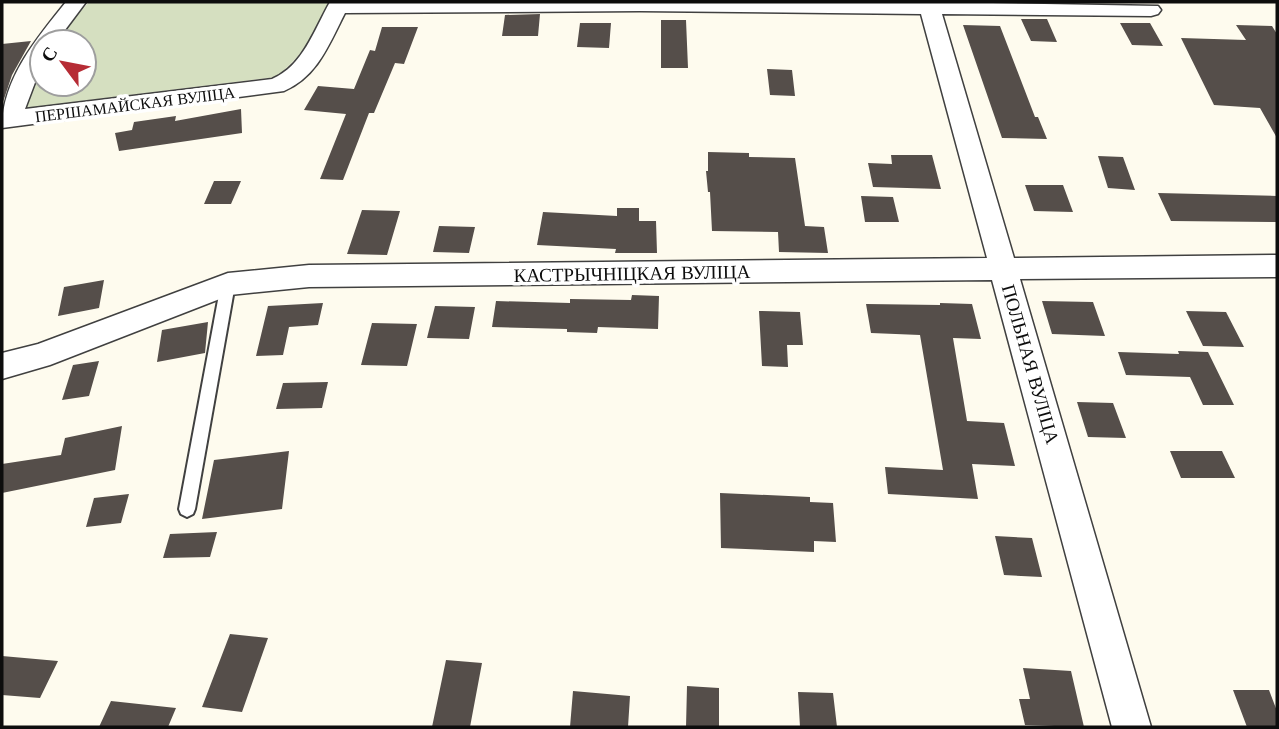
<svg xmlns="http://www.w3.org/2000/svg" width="1279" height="729" font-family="'Libre Baskerville',serif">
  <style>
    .cemetery { fill: #d5dfc0 }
    .building { fill: #554e4a }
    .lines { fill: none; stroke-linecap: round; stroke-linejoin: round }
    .lane-casing { stroke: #404040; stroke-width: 4 }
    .street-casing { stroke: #404040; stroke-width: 3 }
    .lane { fill: #fff; fill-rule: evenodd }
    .street { fill: #fff; fill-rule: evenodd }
    .labels { text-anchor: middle; stroke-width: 7; stroke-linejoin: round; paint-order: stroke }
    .far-street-label { font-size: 16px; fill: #0d0d0d; stroke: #fff }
    .street-label { font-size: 19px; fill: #0d0d0d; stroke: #fff }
  </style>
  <rect width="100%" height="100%" fill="#fefbee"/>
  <!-- cemetery -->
  <path class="cemetery" d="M 89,2 L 330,2 C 320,31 300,58 276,77 L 24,108 L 42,65 L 42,84 L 84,84 L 84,42 L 53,42 Z"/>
  <!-- building -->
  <path class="building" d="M 540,14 L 538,36 L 502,36 L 505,15 Z
    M 1021,19 L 1047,19 L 1057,42 L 1031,41 Z
    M 661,20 L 686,20 L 688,68 L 661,68 Z
    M 580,23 L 611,23 L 609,48 L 577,47 Z
    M 1120,23 L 1150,23 L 1163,46 L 1132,45 Z
    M 963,25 L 1000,26 L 1035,117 L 1038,117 L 1047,139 L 1002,138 Z
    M 1236,25 L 1272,26 L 1277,34 L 1277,138 L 1260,108 L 1214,105 L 1181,38 L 1246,40 Z
    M 382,27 L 418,27 L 404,64 L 395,63 L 374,113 L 369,113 L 343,180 L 320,179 L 346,114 L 304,110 L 318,86 L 354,89 L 370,50 L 375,51 Z
    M 31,41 L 12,75 L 2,105 L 2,44 Z
    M 767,69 L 792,70 L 795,96 L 770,95 Z
    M 241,109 L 242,133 L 119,151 L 115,133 L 132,130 L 134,122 L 176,116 L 175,121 Z
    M 708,152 L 749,153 L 749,157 L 795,158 L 805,226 L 824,227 L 828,253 L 779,252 L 778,232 L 712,231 L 710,192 L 708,192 L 706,171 L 708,171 Z
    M 891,155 L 932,155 L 941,189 L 873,187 L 868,163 L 892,164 Z
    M 1098,156 L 1123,157 L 1135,190 L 1108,188 Z
    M 214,181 L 241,181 L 231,204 L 204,204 Z
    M 1025,185 L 1063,185 L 1073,212 L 1034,211 Z
    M 1158,193 L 1277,196 L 1277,222 L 1171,221 Z
    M 861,196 L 893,197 L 899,222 L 865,222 Z
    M 617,208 L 639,208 L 639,221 L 656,221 L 657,253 L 615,253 L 616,249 L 537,245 L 543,212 L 617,216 Z
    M 362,210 L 400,211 L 387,255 L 347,254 Z
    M 439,226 L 475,227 L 469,253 L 433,252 Z
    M 104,280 L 99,308 L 58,316 L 64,287 Z
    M 632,295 L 659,296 L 658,329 L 598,327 L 597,333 L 567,332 L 567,329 L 492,327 L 496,301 L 570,303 L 570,299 L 631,300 Z
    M 1042,301 L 1093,302 L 1105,336 L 1052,334 Z
    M 323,303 L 318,325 L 289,327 L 283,355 L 256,356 L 268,306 Z
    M 940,303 L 972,304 L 981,339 L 953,338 L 967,421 L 1004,423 L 1015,466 L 972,464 L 978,499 L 888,494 L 885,467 L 943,470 L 920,335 L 871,333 L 866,304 L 940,305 Z
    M 435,306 L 475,307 L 469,339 L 427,338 Z
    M 759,311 L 800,312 L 803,345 L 787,345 L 788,367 L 762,366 Z
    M 1186,311 L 1226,312 L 1244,347 L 1203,346 Z
    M 208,322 L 205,353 L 157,362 L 162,330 Z
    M 372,323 L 417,324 L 407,366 L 361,365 Z
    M 1178,351 L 1208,352 L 1234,405 L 1203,405 L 1190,377 L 1126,375 L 1118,352 L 1179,354 Z
    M 99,361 L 89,396 L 62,400 L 73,365 Z
    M 328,382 L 322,408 L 276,409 L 283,383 Z
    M 1077,402 L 1113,403 L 1126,438 L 1088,437 Z
    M 122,426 L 115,470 L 2,493 L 2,464 L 61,455 L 65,438 Z
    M 289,451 L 282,509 L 202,519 L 214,460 Z
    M 1170,451 L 1222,451 L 1235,478 L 1181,478 Z
    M 720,493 L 810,497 L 810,502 L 833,503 L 836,542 L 814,541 L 814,552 L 721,548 Z
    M 129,494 L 121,523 L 86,527 L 94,498 Z
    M 217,532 L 210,557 L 163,558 L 170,534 Z
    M 995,536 L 1032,538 L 1042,577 L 1004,575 Z
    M 230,634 L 268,638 L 242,712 L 202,707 Z
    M 2,656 L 58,661 L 40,698 L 2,695 Z
    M 446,660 L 482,663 L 470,727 L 432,727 Z
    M 1023,668 L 1071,671 L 1084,727 L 1025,725 L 1019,699 L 1030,699 Z
    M 687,686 L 719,688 L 719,727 L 686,727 Z
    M 1233,690 L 1269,690 L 1277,711 L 1277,727 L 1247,727 Z
    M 573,691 L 630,696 L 628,727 L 570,727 Z
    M 798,692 L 833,693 L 837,727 L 800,727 Z
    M 111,701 L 176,708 L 168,727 L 99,727 Z"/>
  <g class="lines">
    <defs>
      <path id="lane" d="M 228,279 L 235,284 L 195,509 L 193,514 L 187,517 L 181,514 L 179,509 L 221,284 Z"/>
      <path id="street" d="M 66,2 L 86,2 L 56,42 L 42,42 L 42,64 L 25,109 L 272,79 C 303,66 314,30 330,2 L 940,2 L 1158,6 L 1161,10 L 1158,14 L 1151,16 L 942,14 L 1014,258 L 1277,255 L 1277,277 L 1020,279 L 1151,727 L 1112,727 L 992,280 L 309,287 L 230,295 L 50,365 L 2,379 L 2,353 L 38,344 L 228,273 L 309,265 L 987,258 L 921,14 L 640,11 L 345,13 C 329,44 318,76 284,91 L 2,128 C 2,79 37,38 66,2 Z"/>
    </defs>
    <!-- lane casing -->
    <use href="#lane" class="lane-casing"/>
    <!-- street casing -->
    <use href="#street" class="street-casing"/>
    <!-- lane -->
    <use href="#lane" class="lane"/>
    <!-- street -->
    <use href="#street" class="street"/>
  </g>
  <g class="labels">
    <!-- far-street labels -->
    <g class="far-street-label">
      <text transform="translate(135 104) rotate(-7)" y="6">ПЕРШАМАЙСКАЯ ВУЛІЦА</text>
    </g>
    <!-- street labels -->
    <g class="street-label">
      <text transform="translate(632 273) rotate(-1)" y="7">КАСТРЫЧНІЦКАЯ ВУЛІЦА</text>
      <text transform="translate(1031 364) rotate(74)" y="7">ПОЛЬНАЯ ВУЛІЦА</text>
    </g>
  </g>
  <!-- border -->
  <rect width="1279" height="729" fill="none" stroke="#0d0d0d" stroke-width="7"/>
  <!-- north arrow -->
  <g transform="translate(63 63) rotate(302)"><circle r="33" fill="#ffffff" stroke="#9e9e9e" stroke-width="2"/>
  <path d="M0-5L12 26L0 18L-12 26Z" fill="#b62c35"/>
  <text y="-10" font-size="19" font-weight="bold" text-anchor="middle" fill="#0d0d0d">С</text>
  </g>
</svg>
